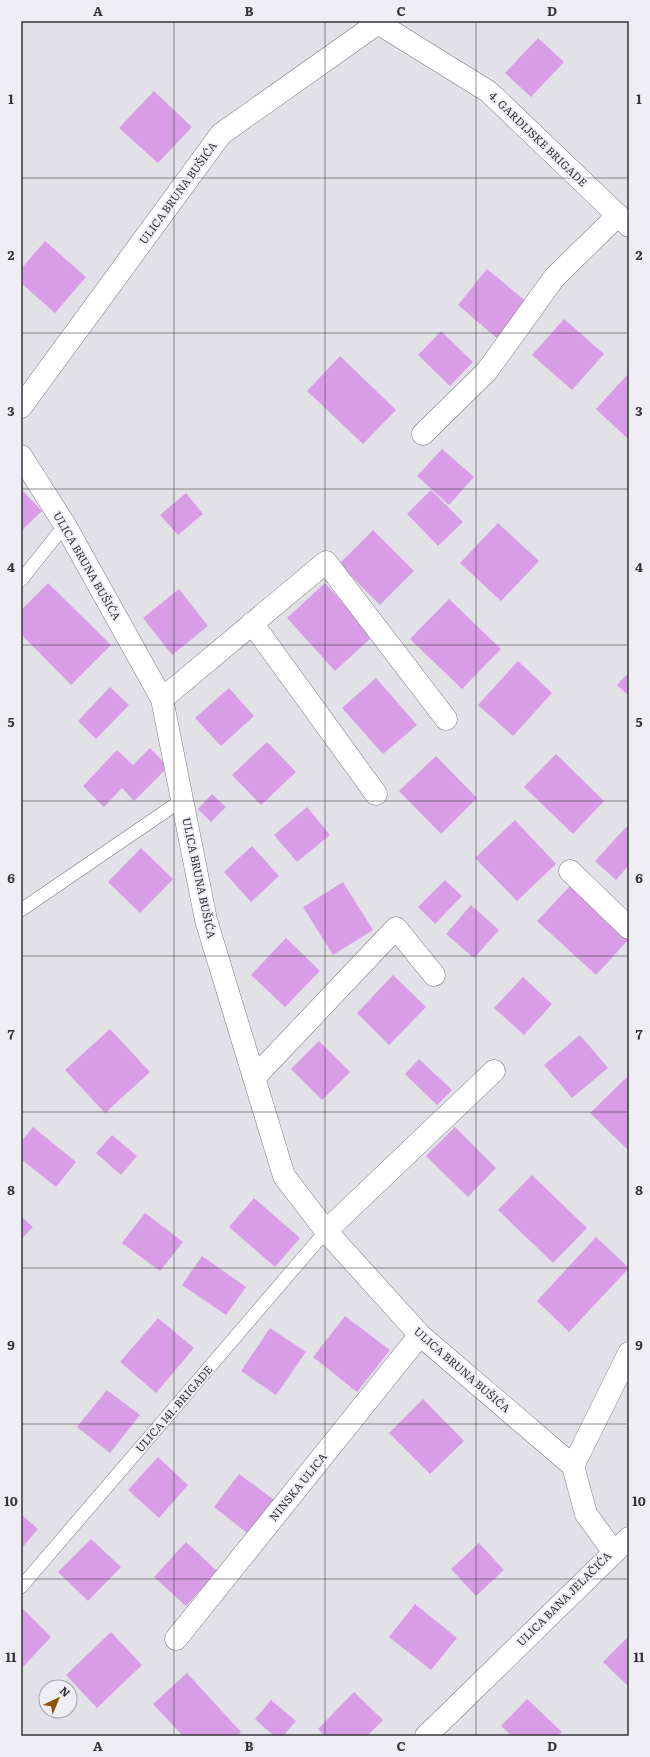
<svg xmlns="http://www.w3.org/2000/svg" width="650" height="1757" font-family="Literata,serif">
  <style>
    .building { fill: #d99de8 }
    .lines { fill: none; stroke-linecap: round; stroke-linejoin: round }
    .service-casing { stroke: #79797e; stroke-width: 14 }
    .minor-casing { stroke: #79797e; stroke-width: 23 }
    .secondary-casing { stroke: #79797e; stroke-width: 23 }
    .service { stroke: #fff; stroke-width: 13 }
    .minor { stroke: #fff; stroke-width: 22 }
    .secondary { stroke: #fff; stroke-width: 22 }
    .grid { fill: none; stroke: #343336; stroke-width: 1; stroke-opacity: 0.55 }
    .labels { text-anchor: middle; stroke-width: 4; stroke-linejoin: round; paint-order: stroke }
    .street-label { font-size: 11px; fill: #343336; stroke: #efeef5 }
    .neatline { fill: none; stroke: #343336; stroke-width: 1.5 }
    .grid-label { font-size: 13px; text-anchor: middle; font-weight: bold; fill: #343336 }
  </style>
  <rect width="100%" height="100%" fill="#e2e1e7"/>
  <!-- building -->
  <path class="building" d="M 538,38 L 564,62 L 531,97 L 505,73 Z
    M 154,91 L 192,127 L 158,163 L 119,128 Z
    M 45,241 L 86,277 L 55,313 L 21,283 L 21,269 Z
    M 487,269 L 528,303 L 498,339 L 458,305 Z
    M 564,319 L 604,354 L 572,390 L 532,355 Z
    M 441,331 L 473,362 L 450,386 L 418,355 Z
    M 340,356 L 396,410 L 363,444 L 307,391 Z
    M 628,374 L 629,375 L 629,437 L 627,438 L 596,409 Z
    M 442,449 L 474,477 L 449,505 L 417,476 Z
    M 21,489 L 42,511 L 21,531 Z
    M 431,490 L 463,522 L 438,546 L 407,514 Z
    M 186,493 L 203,514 L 178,535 L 160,515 Z
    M 498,523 L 539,561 L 501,601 L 460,563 Z
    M 373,530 L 414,571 L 380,605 L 339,564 Z
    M 48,583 L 111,645 L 71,685 L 21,634 L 21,610 Z
    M 325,583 L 373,636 L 335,671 L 287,618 Z
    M 179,589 L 208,626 L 172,655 L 143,618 Z
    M 449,599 L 501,649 L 462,689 L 410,639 Z
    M 518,661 L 552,693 L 513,736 L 478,705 Z
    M 629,672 L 629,696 L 617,685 Z
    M 376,678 L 417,725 L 383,754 L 342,708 Z
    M 110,687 L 129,705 L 96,739 L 78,721 Z
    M 229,688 L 254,716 L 221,746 L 195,718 Z
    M 267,742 L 296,772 L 261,805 L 232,775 Z
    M 150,748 L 168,767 L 134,801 L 122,788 L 104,807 L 83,786 L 117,750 L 133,765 Z
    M 556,754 L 604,801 L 573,834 L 524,787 Z
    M 436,756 L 477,798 L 441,834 L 399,791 Z
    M 212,794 L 226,807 L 211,822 L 198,809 Z
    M 307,807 L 330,835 L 297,862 L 274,835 Z
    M 515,820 L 556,864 L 517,901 L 475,858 Z
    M 628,825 L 629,827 L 629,865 L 616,880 L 595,861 Z
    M 252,846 L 279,876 L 251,902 L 224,872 Z
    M 141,848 L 173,879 L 140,913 L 108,882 Z
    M 445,880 L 462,896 L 435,924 L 418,907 Z
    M 343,882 L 373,930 L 333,955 L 303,907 Z
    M 571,885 L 629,939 L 596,975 L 537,921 Z
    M 471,905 L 499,930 L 474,958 L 446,934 Z
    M 286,938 L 320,971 L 285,1007 L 251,975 Z
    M 393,975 L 426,1007 L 389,1045 L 357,1013 Z
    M 523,977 L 552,1004 L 524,1035 L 494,1008 Z
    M 110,1029 L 150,1072 L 105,1113 L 65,1070 Z
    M 580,1035 L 608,1068 L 572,1098 L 544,1065 Z
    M 319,1041 L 350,1072 L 322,1100 L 291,1069 Z
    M 419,1059 L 452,1090 L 437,1105 L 405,1074 Z
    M 627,1077 L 629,1079 L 629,1151 L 590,1113 Z
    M 33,1127 L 76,1162 L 56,1187 L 21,1159 L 21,1142 Z
    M 455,1127 L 496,1168 L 468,1197 L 426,1156 Z
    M 112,1135 L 137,1156 L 121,1175 L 96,1153 Z
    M 532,1175 L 587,1228 L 553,1263 L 498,1210 Z
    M 254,1198 L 300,1238 L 275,1267 L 229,1227 Z
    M 145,1213 L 183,1242 L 160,1271 L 122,1243 Z
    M 21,1216 L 33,1227 L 21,1239 Z
    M 596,1237 L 629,1268 L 569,1332 L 537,1301 Z
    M 202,1256 L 246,1287 L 226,1315 L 182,1285 Z
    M 345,1316 L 390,1350 L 357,1392 L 313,1357 Z
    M 158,1318 L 194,1348 L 156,1393 L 120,1362 Z
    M 270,1328 L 306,1352 L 276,1395 L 241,1371 Z
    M 107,1390 L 140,1415 L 110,1453 L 77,1427 Z
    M 423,1399 L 464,1441 L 430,1474 L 389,1433 Z
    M 158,1457 L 188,1485 L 159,1518 L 128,1490 Z
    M 239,1474 L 277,1502 L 251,1536 L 214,1507 Z
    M 21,1514 L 38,1529 L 21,1549 Z
    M 91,1539 L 121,1567 L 88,1601 L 58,1572 Z
    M 186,1542 L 217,1571 L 186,1606 L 154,1577 Z
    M 479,1543 L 504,1570 L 476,1596 L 451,1569 Z
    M 415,1604 L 457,1638 L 431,1670 L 389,1637 Z
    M 23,1609 L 51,1637 L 22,1668 L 21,1611 Z
    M 111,1632 L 142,1665 L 97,1708 L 66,1675 Z
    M 629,1636 L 629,1687 L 603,1662 Z
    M 187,1673 L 241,1732 L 237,1736 L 183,1736 L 153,1704 Z
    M 354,1692 L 383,1720 L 367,1736 L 325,1736 L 318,1729 Z
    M 527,1699 L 562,1732 L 558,1736 L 512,1736 L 501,1726 Z
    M 271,1700 L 296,1721 L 283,1736 L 274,1736 L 255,1719 Z"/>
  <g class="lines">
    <defs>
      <path id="service" d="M 21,580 L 65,525
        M 21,910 L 182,800
        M 21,1587 L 326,1231"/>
      <path id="minor" d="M 21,407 L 221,134 L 378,23 L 489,92 L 629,226
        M 423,434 L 487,371 L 554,278 L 618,215
        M 21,456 L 65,525 L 162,699 L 206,920 L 284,1176 L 326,1231 L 420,1335 L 573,1466
        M 252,623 L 376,794
        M 162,699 L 326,562 L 446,719
        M 570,871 L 629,928
        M 254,1078 L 396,928 L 434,975
        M 326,1231 L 494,1071
        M 613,1551 L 586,1514 L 573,1466 L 629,1353
        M 176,1639 L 420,1335"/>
      <path id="secondary" d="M 426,1736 L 629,1538"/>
    </defs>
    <!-- service casing -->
    <use href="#service" class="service-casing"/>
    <!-- minor casing -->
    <use href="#minor" class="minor-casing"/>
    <!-- secondary casing -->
    <use href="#secondary" class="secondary-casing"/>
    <!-- service -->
    <use href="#service" class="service"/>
    <!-- minor -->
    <use href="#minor" class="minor"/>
    <!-- secondary -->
    <use href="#secondary" class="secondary"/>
  </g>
  <!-- grid -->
  <path class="grid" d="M 174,21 L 174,1736M 325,21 L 325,1736M 476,21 L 476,1736M 21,178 L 629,178M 21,333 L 629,333M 21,489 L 629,489M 21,645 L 629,645M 21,801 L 629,801M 21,956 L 629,956M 21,1112 L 629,1112M 21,1268 L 629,1268M 21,1424 L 629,1424M 21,1579 L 629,1579"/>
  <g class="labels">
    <!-- street labels -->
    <g class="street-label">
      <text transform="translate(538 139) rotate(44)" y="4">4. GARDIJSKE BRIGADE</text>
      <text transform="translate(178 193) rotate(-54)" y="4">ULICA BRUNA BUŠIĆA</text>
      <text transform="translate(87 566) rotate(60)" y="4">ULICA BRUNA BUŠIĆA</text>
      <text transform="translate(199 878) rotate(78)" y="4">ULICA BRUNA BUŠIĆA</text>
      <text transform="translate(462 1370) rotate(41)" y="4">ULICA BRUNA BUŠIĆA</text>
      <text transform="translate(174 1409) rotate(-49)" y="4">ULICA 141. BRIGADE</text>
      <text transform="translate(298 1487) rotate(-51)" y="4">NINSKA ULICA</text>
      <text transform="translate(564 1599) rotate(-45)" y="4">ULICA BANA JELAČIĆA</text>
    </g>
  </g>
  <!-- border -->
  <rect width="650" height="1757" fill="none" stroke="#efeef5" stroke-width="44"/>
  <!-- north arrow -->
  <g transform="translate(58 1699) rotate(44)"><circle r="19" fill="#efeef5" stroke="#a4a3a9"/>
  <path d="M0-3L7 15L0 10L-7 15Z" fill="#8b5505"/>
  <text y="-6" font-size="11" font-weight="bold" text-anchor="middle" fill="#343336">N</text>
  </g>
  <rect x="22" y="22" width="606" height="1713" class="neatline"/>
  <g class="grid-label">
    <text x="98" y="16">A</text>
    <text x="249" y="16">B</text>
    <text x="401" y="16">C</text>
    <text x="552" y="16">D</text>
    <text x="11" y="104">1</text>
    <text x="639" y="104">1</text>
    <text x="11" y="260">2</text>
    <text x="639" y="260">2</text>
    <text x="11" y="416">3</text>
    <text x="639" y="416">3</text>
    <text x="11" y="572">4</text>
    <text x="639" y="572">4</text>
    <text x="11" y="727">5</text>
    <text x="639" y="727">5</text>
    <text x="11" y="883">6</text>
    <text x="639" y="883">6</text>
    <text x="11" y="1039">7</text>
    <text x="639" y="1039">7</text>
    <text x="11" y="1195">8</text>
    <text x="639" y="1195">8</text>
    <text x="11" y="1350">9</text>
    <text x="639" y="1350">9</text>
    <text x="11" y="1506">10</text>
    <text x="639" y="1506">10</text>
    <text x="11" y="1662">11</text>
    <text x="639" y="1662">11</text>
    <text x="98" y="1751">A</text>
    <text x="249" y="1751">B</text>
    <text x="401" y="1751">C</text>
    <text x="552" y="1751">D</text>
  </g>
</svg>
